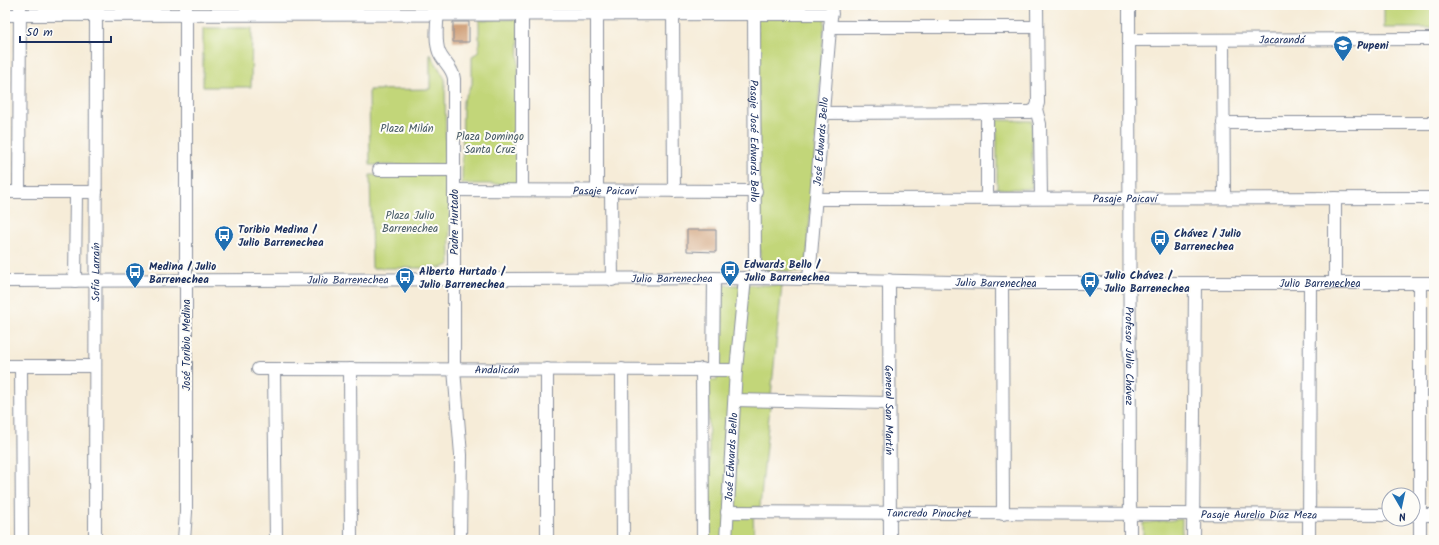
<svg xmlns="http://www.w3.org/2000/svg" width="1439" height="545" font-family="Kalam,sans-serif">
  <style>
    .green { fill: #c2d679; stroke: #6e826c }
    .building { fill: #d1a37d }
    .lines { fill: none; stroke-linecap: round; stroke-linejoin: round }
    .minor-casing { stroke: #888e9b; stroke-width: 14 }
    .minor { stroke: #fff; stroke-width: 12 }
    .labels { text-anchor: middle; stroke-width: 4; stroke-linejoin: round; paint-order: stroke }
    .street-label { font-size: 11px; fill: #1b2f5e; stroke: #fdfcf7 }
    .poi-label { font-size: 11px; font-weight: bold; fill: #1b2f5e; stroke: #fdfcf7; text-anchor: start }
    .park-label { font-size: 11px; fill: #455965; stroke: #fdfcf7 }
  </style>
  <rect width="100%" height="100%" fill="#fdfcf7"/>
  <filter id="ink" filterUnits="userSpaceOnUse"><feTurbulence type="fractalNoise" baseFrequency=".025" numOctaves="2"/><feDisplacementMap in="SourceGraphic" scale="8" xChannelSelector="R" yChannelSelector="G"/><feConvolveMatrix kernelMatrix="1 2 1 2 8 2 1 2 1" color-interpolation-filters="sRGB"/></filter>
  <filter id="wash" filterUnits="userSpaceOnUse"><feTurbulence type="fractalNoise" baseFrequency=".012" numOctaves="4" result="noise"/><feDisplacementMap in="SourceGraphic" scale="16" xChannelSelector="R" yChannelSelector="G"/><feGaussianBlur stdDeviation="0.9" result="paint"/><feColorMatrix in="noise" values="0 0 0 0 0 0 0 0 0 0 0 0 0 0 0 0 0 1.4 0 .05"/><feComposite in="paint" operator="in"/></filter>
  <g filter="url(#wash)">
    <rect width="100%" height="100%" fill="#f6ecd8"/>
    <!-- green -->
    <path class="green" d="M 757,5 L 826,5 L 806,272 L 766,270 L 760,266 Z
      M 1384,5 L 1434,5 L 1434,28 L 1384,28 Z
      M 519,19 L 517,184 L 462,184 L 463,101 L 472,84 L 472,56 L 479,52 L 479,20 Z
      M 203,28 L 252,28 L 251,87 L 203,87 Z
      M 430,53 L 445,79 L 446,166 L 370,165 L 369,90 L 430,89 Z
      M 997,120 L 1032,121 L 1032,189 L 997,189 Z
      M 370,175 L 449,175 L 450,264 L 442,268 L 372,268 Z
      M 721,285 L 782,285 L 760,507 L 753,507 L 754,540 L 710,540 L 708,380 L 717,380 Z
      M 1182,519 L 1182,540 L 1143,540 L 1143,523 Z"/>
    <g id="blocks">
      <!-- building -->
      <path class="building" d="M 453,22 L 469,22 L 469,42 L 453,42 Z
        M 687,230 L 716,230 L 716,252 L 687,251 Z"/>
    </g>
  </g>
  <g filter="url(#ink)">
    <use href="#blocks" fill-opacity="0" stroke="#888e9b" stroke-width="1"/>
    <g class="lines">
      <defs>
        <g id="minor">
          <path d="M 438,5 C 438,19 434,39 439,52 C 443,62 453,68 454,79 L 454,369 L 461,455 L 460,540"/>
          <path d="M 522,5 L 522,190"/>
          <path d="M 597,5 L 597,191"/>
          <path d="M 673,5 L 674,191"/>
          <path id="s1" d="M 754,5 L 755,278"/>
          <path d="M 1037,5 L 1038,103 L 1036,109 L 1040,124 L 1041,198"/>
          <path id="s2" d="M 1129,5 L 1130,540"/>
          <path d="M 5,15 L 832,14"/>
          <path d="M 830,27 L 1037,27"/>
          <path id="s3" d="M 1129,40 L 1434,39"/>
          <path d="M 1223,40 L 1224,198"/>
          <path d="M 823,113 L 1030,112 L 1036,109"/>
          <path d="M 1223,123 L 1434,123"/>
          <path d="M 379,170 L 454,170"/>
          <path id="s4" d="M 454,190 L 756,191"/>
          <path d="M 611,191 L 612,280"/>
          <path d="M 5,192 L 96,192"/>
          <path d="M 19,192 L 20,5"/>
          <path d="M 1335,198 L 1335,283"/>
          <path id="s5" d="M 816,199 L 1434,198"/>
          <path d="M 987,199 L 987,112"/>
          <path id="s6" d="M 809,279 L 832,5"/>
          <path id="s7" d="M 889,280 L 890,540"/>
          <path id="s8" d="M 5,281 L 755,278 L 1002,283 L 1434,283"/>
          <path d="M 75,281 L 76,192"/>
          <path d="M 1002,283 L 1003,514"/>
          <path d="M 5,366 L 95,366"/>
          <path d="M 21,366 L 22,540"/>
          <path id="s9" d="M 258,369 L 736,370"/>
          <path d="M 274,369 L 276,540"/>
          <path d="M 350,369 L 351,540"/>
          <path d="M 547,369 L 547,540"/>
          <path d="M 622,369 L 623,540"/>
          <path d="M 702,369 L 703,540"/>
          <path d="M 713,369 L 714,278"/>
          <path d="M 735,400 L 889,403"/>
          <path id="s10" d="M 727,512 L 1389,515"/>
          <path d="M 1413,515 L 1434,515"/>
          <path id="s11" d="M 95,540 L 96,5"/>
          <path d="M 184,540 L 186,512 L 186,5"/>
          <path id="s12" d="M 726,540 L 736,370 L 745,278"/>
          <path d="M 1193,540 L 1195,283"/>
          <path d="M 1309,540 L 1310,283"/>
          <path d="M 1420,540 L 1420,283"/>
        </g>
      </defs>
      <!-- minor casing -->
      <use href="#minor" class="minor-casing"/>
      <!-- minor -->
      <use href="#minor" class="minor"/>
    </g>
  </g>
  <!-- icons -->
  <defs>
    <symbol id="school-pin" viewBox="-11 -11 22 30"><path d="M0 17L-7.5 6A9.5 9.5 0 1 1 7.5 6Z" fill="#1f6fb2" stroke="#fdfcf7"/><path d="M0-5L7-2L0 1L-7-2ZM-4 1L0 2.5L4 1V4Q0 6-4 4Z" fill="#fff"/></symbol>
    <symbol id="bus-pin" viewBox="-11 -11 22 30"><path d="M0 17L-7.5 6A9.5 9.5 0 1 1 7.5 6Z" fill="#1f6fb2" stroke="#fdfcf7"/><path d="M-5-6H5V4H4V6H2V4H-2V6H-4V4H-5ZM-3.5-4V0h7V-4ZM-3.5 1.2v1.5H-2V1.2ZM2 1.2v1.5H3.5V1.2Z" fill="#fff"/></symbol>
  </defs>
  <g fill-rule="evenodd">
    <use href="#school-pin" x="1332" y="34" width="22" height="30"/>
    <use href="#bus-pin" x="213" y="224" width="22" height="30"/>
    <use href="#bus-pin" x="1149" y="228" width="22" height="30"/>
    <use href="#bus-pin" x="719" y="259" width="22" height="30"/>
    <use href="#bus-pin" x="124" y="261" width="22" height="30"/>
    <use href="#bus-pin" x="394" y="266" width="22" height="30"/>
    <use href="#bus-pin" x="1079" y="270" width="22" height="30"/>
  </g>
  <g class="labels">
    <!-- street labels -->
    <g class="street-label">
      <text dy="4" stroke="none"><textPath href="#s3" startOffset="153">Jacarandá</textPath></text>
      <text dy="4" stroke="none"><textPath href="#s1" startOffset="136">Pasaje José Edwards Bello</textPath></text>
      <text dy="4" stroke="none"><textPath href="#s6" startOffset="138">José Edwards Bello</textPath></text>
      <text dy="4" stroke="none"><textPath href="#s4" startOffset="151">Pasaje Paicaví</textPath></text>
      <text dy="4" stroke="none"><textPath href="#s5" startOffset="309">Pasaje Paicaví</textPath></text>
      <text transform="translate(454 222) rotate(-90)" y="4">Padre Hurtado</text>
      <text dy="4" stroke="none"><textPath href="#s11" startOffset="268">Sofía Larraín</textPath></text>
      <text dy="4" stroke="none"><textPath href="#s8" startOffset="667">Julio Barrenechea</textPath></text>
      <text dy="4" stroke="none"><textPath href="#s8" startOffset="343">Julio Barrenechea</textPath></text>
      <text dy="4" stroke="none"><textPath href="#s8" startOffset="991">Julio Barrenechea</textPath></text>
      <text dy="4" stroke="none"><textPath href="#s8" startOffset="1315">Julio Barrenechea</textPath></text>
      <text transform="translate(186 345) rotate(-90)" y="4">José Toribio Medina</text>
      <text dy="4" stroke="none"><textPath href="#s2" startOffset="351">Profesor Julio Chávez</textPath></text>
      <text dy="4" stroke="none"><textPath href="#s9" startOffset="239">Andalicán</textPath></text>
      <text dy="4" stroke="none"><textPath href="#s7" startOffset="130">General San Martín</textPath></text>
      <text dy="4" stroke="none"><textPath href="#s12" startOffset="83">José Edwards Bello</textPath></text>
      <text dy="4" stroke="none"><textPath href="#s10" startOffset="202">Tancredo Pinochet</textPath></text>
      <text dy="4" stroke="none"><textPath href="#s10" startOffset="532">Pasaje Aurelio Díaz Meza</textPath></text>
    </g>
    <!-- poi labels -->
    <g class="poi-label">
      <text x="1357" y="49">Pupeni</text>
      <text x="238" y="233">Toribio Medina /<tspan x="238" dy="13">Julio Barrenechea</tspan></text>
      <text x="1174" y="237">Chávez / Julio<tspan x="1174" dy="13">Barrenechea</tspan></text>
      <text x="744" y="268">Edwards Bello /<tspan x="744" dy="13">Julio Barrenechea</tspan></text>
      <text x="149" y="270">Medina / Julio<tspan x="149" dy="13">Barrenechea</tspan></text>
      <text x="419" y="275">Alberto Hurtado /<tspan x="419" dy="13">Julio Barrenechea</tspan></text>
      <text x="1104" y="279">Julio Chávez /<tspan x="1104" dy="13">Julio Barrenechea</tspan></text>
    </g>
    <!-- park labels -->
    <g class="park-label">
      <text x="407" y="132">Plaza Milán</text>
      <text x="490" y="140">Plaza Domingo<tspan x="490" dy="13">Santa Cruz</tspan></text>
      <text x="410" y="219">Plaza Julio<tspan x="410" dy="13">Barrenechea</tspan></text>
    </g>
  </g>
  <!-- margin -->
  <rect width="1439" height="545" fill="none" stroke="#fdfcf7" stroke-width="20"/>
  <!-- north arrow -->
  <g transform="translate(1401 507) rotate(171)"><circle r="19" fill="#fdfcf7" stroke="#a3aaba"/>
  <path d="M0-3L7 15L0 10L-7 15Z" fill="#1f6fb2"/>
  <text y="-6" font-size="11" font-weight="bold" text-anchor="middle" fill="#1b2f5e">N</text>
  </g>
  <!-- scale -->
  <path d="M20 36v6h91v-6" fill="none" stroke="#1b2f5e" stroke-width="2"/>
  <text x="26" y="36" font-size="12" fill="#1b2f5e" stroke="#fdfcf7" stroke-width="3" paint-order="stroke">50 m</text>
</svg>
